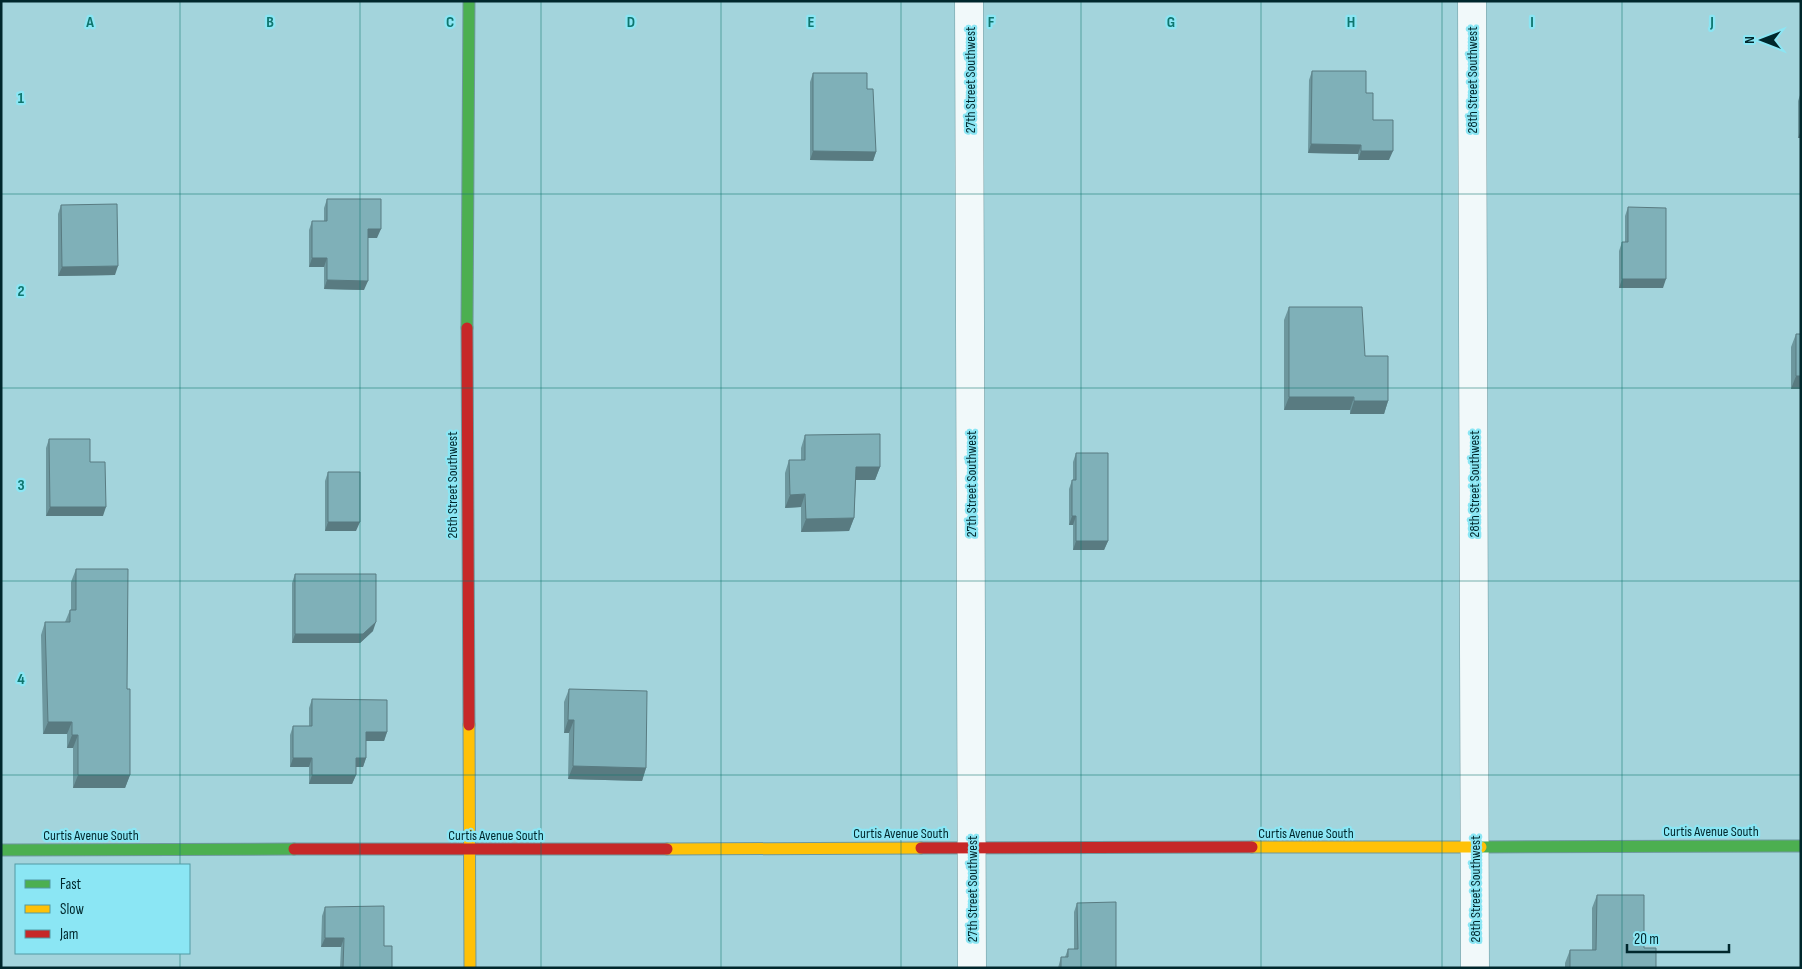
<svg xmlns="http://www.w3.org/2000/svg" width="1802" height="969" font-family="'Sofia Sans Condensed',sans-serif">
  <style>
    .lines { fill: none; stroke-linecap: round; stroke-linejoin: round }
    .street-casing { stroke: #6e989e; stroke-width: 29 }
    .fast-casing { stroke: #6e989e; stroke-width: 13 }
    .slow-casing { stroke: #6e989e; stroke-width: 13 }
    .jam-casing { stroke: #6e989e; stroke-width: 13 }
    .street { stroke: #f1f9fa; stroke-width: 28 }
    .fast { stroke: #4caf50; stroke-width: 11 }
    .slow { stroke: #ffc107; stroke-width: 11 }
    .jam { stroke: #c62828; stroke-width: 11 }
    .wall { fill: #6d979e }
    .shaded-wall { fill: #597b81 }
    .building { fill: #7fb0b8; stroke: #597b81 }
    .grid { fill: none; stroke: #0f766e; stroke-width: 1; stroke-opacity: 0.55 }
    .labels { text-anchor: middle; stroke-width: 4.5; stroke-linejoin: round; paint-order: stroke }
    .street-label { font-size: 14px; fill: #00272c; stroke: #8be6f4 }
    .grid-label { font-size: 16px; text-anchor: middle; font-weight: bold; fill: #0f766e; stroke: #8be6f4; stroke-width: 4.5; stroke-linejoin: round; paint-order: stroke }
  </style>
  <rect width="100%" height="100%" fill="#a3d4dc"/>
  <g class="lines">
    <defs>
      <path id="street" d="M 969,1 L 972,968
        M 1472,1 L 1475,968"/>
      <path id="fast" d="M 467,328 L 469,1
        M 1481,847 L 1801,846
        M 1,850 L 294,849"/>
      <path id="slow" d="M 469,725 L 470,968
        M 1252,847 L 1481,847
        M 667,849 L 921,848"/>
      <path id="jam" d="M 467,328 L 469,725
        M 921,848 L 1252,847
        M 294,849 L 667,849"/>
    </defs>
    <!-- street casing -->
    <use href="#street" class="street-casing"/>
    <!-- fast casing -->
    <use href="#fast" class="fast-casing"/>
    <!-- slow casing -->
    <use href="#slow" class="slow-casing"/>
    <!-- jam casing -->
    <use href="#jam" class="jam-casing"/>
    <!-- street -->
    <use href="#street" class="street"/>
    <!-- fast -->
    <use href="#fast" class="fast"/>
    <!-- slow -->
    <use href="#slow" class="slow"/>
    <!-- jam -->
    <use href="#jam" class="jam"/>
  </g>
  <!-- wall -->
  <path class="wall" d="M 1312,71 L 1366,93 L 1373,120 L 1389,160 L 1358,160 L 1358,154 L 1308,153 L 1309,80 Z
    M 813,73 L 867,89 L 876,152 L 873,161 L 810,160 L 810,82 Z
    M 1801,92 L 1801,138 L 1798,138 L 1798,101 Z
    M 327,199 L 377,238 L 368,238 L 364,290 L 324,289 L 324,267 L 309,267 L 309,230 L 312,221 L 324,221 L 324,208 Z
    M 61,205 L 115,275 L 58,276 L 58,214 Z
    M 1628,207 L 1663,288 L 1619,288 L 1619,251 L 1622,242 L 1625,242 L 1625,216 Z
    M 1289,307 L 1365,356 L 1388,401 L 1384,414 L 1350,414 L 1350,410 L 1284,410 L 1284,320 Z
    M 1796,334 L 1801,389 L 1791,389 L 1791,347 Z
    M 805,435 L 880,467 L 875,480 L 856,480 L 854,518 L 849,531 L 801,532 L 801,507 L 785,508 L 785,473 L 789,460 L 801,460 L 801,448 Z
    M 49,439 L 90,462 L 103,516 L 46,516 L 46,448 Z
    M 1076,453 L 1108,541 L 1104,550 L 1073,550 L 1073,525 L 1069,525 L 1069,489 L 1072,480 L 1073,480 L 1073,462 Z
    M 328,472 L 356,531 L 325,531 L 325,481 Z
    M 76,569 L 127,689 L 130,775 L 125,788 L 73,788 L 73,748 L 67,748 L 67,734 L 43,734 L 41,635 L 45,622 L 65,622 L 70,610 L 71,610 L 71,582 Z
    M 295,574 L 373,631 L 360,643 L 292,643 L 292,583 Z
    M 569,689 L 646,768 L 642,781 L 568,779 L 569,733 L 564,733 L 564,702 Z
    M 312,699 L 387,732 L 384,741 L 366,741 L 366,758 L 363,767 L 356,767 L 356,775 L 352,784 L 309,784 L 309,767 L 290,767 L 290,735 L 293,726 L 309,726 L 309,708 Z
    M 1597,895 L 1644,948 L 1656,968 L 1565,968 L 1565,963 L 1570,950 L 1592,950 L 1592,908 Z
    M 1077,903 L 1116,968 L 1058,968 L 1061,957 L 1065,957 L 1068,949 L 1074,949 L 1074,912 Z
    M 325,907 L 384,946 L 392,968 L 340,968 L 341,947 L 321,947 L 322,916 Z"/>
  <!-- shaded-wall -->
  <path class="shaded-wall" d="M 1801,130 L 1801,138 L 1798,138 Z
    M 1311,144 L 1361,145 L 1358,154 L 1308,153 Z
    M 813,151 L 876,152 L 873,161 L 810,160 Z
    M 1361,151 L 1393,151 L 1389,160 L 1358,160 Z
    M 368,229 L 381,229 L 377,238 L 365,238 Z
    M 312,258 L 327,258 L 324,267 L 309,267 Z
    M 118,266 L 115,275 L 58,276 L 62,267 Z
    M 1622,279 L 1666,279 L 1663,288 L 1619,288 Z
    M 327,280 L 368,281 L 364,290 L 324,289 Z
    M 1796,376 L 1801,376 L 1801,389 L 1791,389 Z
    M 1289,397 L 1354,397 L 1350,410 L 1284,410 Z
    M 1354,401 L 1388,401 L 1384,414 L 1350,414 Z
    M 856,467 L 880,467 L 875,480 L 852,480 Z
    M 805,494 L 801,507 L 785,508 L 790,495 Z
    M 50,507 L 106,507 L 103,516 L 46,516 Z
    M 1072,516 L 1076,516 L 1073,525 L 1069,525 Z
    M 854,518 L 849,531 L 801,532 L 806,519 Z
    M 328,522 L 360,522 L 356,531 L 325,531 Z
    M 1076,541 L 1108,541 L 1104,550 L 1073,550 Z
    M 376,622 L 373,631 L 360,643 L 292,643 L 295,634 Z
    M 568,720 L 574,720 L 569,733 L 564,733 Z
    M 48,722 L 72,722 L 67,734 L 43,734 Z
    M 366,732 L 387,732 L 384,741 L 363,741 Z
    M 72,735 L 78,735 L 73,748 L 67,748 Z
    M 293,758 L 312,758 L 309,767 L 290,767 Z
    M 356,758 L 366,758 L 363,767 L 352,767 Z
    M 573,766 L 646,768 L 642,781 L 568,779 Z
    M 78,775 L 130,775 L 125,788 L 73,788 Z
    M 312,775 L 356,775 L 352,784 L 309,784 Z
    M 325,938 L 344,938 L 341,947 L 321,947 Z"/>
  <!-- building -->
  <path class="building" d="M 1312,71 L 1366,71 L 1366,93 L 1373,93 L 1373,120 L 1393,120 L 1393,151 L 1361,151 L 1361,145 L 1311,144 Z
    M 813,73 L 867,73 L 867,89 L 873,89 L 876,152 L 813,151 Z
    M 327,199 L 381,199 L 381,229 L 368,229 L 368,281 L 327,280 L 327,258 L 312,258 L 312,221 L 327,221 Z
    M 117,204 L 118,266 L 62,267 L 61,205 Z
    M 1628,207 L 1666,208 L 1666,279 L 1622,279 L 1622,242 L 1628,242 Z
    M 1289,307 L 1362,307 L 1365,356 L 1388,356 L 1388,401 L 1354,401 L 1354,397 L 1289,397 Z
    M 1796,334 L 1801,334 L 1801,376 L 1796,376 Z
    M 880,434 L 880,467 L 856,467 L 854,518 L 806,519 L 805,494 L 790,495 L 789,460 L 805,460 L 805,435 Z
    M 49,439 L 90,439 L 90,462 L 105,462 L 106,507 L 50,507 Z
    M 1076,453 L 1108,453 L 1108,541 L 1076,541 L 1076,516 L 1072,516 L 1072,480 L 1076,480 Z
    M 328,472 L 360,472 L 360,522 L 328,522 Z
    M 76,569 L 128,569 L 127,689 L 130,689 L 130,775 L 78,775 L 78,735 L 72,735 L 72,722 L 48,722 L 45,622 L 70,622 L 70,610 L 76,610 Z
    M 295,574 L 376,574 L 376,622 L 363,634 L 295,634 Z
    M 569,689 L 647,691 L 646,768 L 573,766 L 574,720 L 568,720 Z
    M 312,699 L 387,700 L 387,732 L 366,732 L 366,758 L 356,758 L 356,775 L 312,775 L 312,758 L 293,758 L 293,726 L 312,726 Z
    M 1597,895 L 1644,895 L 1644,948 L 1656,948 L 1656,968 L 1570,968 L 1570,950 L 1596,950 Z
    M 1116,902 L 1116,968 L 1061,968 L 1061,957 L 1068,957 L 1068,949 L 1078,949 L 1077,903 Z
    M 384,906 L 384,946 L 392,946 L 392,968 L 343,968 L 344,938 L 325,938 L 325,907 Z"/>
  <!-- grid -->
  <path class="grid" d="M 180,1 L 180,865M 360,1 L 360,968M 541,1 L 541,968M 721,1 L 721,968M 901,1 L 901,968M 1081,1 L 1081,968M 1261,1 L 1261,968M 1442,1 L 1442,968M 1622,1 L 1622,968M 1,194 L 1801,194M 1,388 L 1801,388M 1,581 L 1801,581M 1,775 L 1801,775M 180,953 L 180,968"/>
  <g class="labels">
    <!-- street labels -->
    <g class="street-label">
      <text transform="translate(970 80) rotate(-90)" y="5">27th Street Southwest</text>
      <text transform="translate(1472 80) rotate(-90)" y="5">28th Street Southwest</text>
      <text transform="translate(971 484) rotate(-90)" y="5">27th Street Southwest</text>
      <text transform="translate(1474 484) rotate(-90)" y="5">28th Street Southwest</text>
      <text transform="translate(452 485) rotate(-90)" y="5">26th Street Southwest</text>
      <text x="1711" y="836">Curtis Avenue South</text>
      <text x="901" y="838">Curtis Avenue South</text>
      <text x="1306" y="838">Curtis Avenue South</text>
      <text x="91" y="840">Curtis Avenue South</text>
      <text x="496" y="840">Curtis Avenue South</text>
      <text transform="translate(972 889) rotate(-90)" y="5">27th Street Southwest</text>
      <text transform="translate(1475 889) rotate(-90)" y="5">28th Street Southwest</text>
    </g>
  </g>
  <g class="grid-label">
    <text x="90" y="27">A</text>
    <text x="270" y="27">B</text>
    <text x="450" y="27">C</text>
    <text x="631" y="27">D</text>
    <text x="811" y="27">E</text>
    <text x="991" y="27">F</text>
    <text x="1171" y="27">G</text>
    <text x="1351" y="27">H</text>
    <text x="1532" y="27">I</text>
    <text x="1712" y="27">J</text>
    <text x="21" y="103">1</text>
    <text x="21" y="296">2</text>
    <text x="21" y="490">3</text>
    <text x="21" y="684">4</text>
  </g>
  <!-- border -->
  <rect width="1802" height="969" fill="none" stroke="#00272c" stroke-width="5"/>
  <!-- legend -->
  <rect x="15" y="864" width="175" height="90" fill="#8be6f4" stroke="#539aa4"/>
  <rect x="25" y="880" width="25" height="8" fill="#4caf50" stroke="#539aa4"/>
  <text x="60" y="889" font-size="15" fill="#00272c">Fast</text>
  <rect x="25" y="905" width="25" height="8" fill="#ffc107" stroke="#539aa4"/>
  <text x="60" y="914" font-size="15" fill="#00272c">Slow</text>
  <rect x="25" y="930" width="25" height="8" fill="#c62828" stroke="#539aa4"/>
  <text x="60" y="939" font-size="15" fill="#00272c">Jam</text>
  <!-- north arrow -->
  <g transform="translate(1762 40) rotate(270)" stroke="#8be6f4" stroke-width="4" paint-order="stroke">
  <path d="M0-4L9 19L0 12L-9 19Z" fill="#00272c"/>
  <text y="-8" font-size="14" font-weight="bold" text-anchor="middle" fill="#00272c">N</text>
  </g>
  <!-- scale -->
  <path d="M1627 944v8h102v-8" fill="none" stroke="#00272c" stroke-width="2.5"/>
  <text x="1634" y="944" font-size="15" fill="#00272c" stroke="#8be6f4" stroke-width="4" paint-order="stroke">20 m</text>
</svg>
